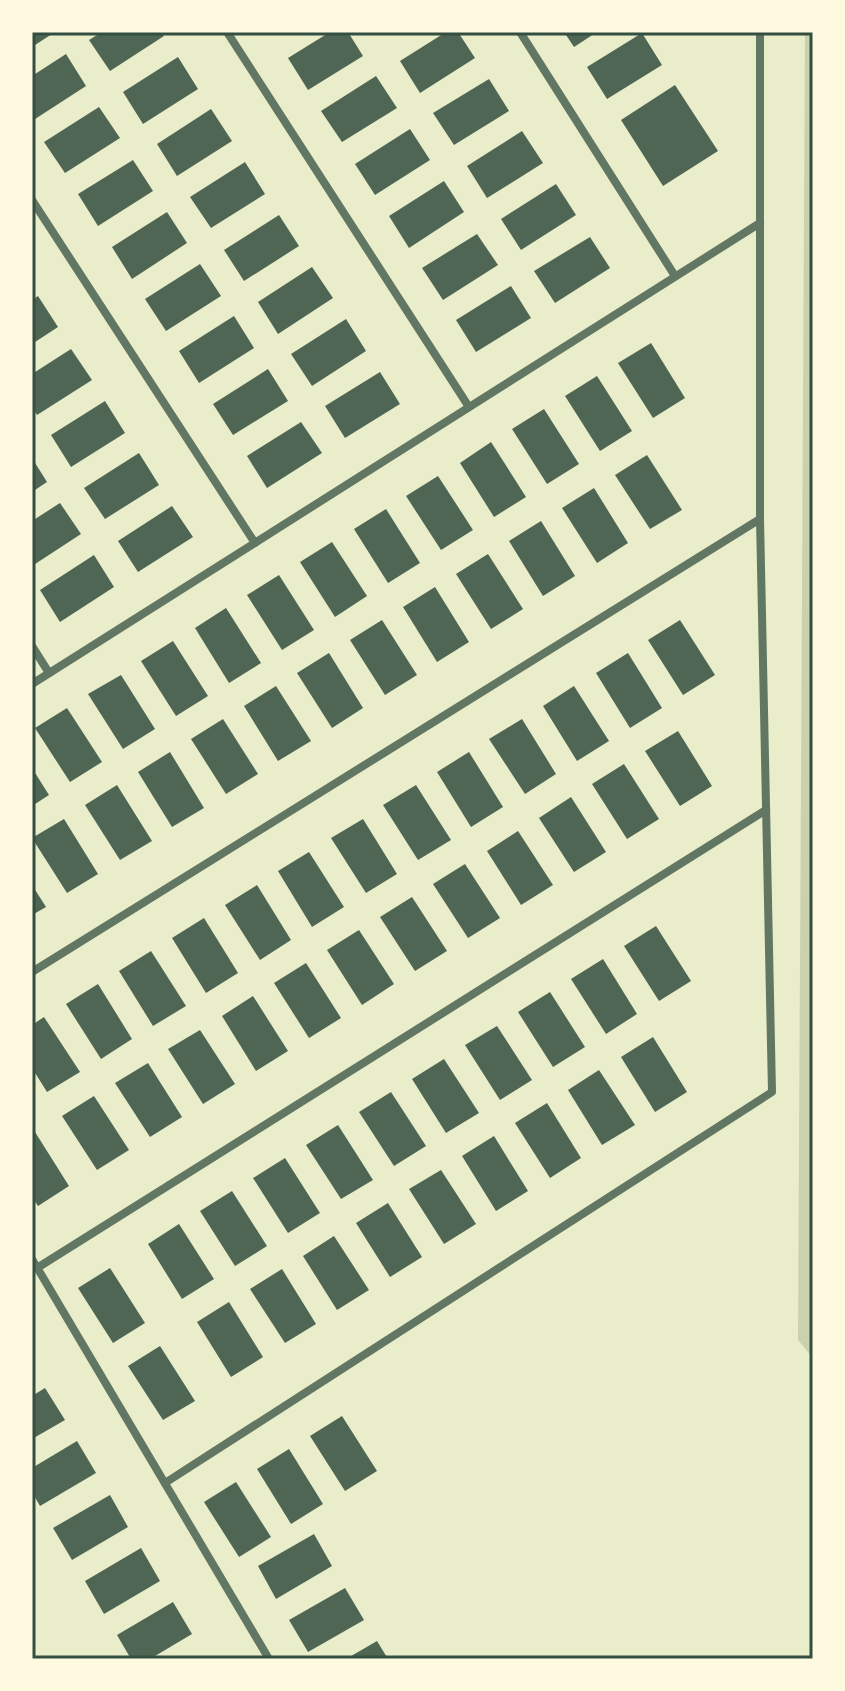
<svg xmlns="http://www.w3.org/2000/svg" width="845" height="1691" viewBox="0 0 845 1691" font-family="Bitter,serif">
	<rect width="100%" height="100%" fill="#e9edc9"/>
	<polygon fill="#cad2ad" points="805,32 813,32 813,1358 798,1340"/>
	<g fill="#4f6655">
		<polygon points="32,32 55,32 32,47"/>
		<polygon points="102,32 161,32 164,36 110,71 89,40"/>
		<polygon points="330,32 348,32 363,56 308,90 288,58"/>
		<polygon points="446,32 458,32 475,58 420,93 400,61"/>
		<polygon points="564,32 597,32 574,47"/>
		<polygon points="642,33 662,65 607,99 587,67"/>
		<polygon points="66,54 86,86 32,121 32,76"/>
		<polygon points="178,57 198,89 143,124 123,92"/>
		<polygon points="376,76 397,108 342,142 321,111"/>
		<polygon points="489,79 509,111 454,145 433,113"/>
		<polygon points="675,85 718,151 663,186 621,120"/>
		<polygon points="99,107 120,138 65,173 44,142"/>
		<polygon points="211,109 232,141 177,176 157,144"/>
		<polygon points="410,129 430,160 375,195 355,164"/>
		<polygon points="522,131 543,163 487,198 467,166"/>
		<polygon points="133,160 153,191 98,226 78,194"/>
		<polygon points="245,162 265,194 211,228 190,197"/>
		<polygon points="444,181 464,212 409,248 389,216"/>
		<polygon points="556,184 576,215 521,250 501,219"/>
		<polygon points="167,212 187,243 132,279 112,247"/>
		<polygon points="279,215 299,246 244,281 224,250"/>
		<polygon points="477,234 498,265 443,300 422,268"/>
		<polygon points="590,237 610,268 555,303 534,271"/>
		<polygon points="200,264 221,296 166,331 145,299"/>
		<polygon points="312,267 333,298 278,334 258,302"/>
		<polygon points="511,286 531,318 476,352 456,320"/>
		<polygon points="38,296 58,327 32,344 32,300"/>
		<polygon points="234,316 254,348 199,383 179,351"/>
		<polygon points="346,319 366,351 312,386 291,354"/>
		<polygon points="651,343 685,398 653,418 618,363"/>
		<polygon points="71,349 92,380 37,415 32,407 32,374"/>
		<polygon points="268,369 288,401 233,435 213,404"/>
		<polygon points="380,372 400,404 345,438 325,406"/>
		<polygon points="597,376 632,431 600,451 565,396"/>
		<polygon points="105,401 125,433 71,467 51,435"/>
		<polygon points="544,409 579,464 547,484 512,429"/>
		<polygon points="301,422 322,453 267,488 247,456"/>
		<polygon points="491,442 526,497 494,517 460,463"/>
		<polygon points="139,453 159,485 105,519 84,488"/>
		<polygon points="647,455 682,510 650,529 615,475"/>
		<polygon points="32,458 47,482 32,492"/>
		<polygon points="438,476 473,530 441,550 406,496"/>
		<polygon points="594,488 628,543 597,563 562,508"/>
		<polygon points="60,503 81,534 32,566 32,521"/>
		<polygon points="172,506 193,537 138,572 118,541"/>
		<polygon points="386,509 420,563 388,583 354,529"/>
		<polygon points="541,521 575,576 543,596 509,541"/>
		<polygon points="332,542 367,596 335,617 300,562"/>
		<polygon points="488,554 523,609 491,629 456,574"/>
		<polygon points="94,555 114,587 60,622 40,590"/>
		<polygon points="279,575 314,630 282,650 247,595"/>
		<polygon points="435,587 469,642 437,662 403,607"/>
		<polygon points="226,608 261,663 229,683 195,628"/>
		<polygon points="382,620 417,675 385,695 350,640"/>
		<polygon points="680,620 715,675 683,695 648,640"/>
		<polygon points="173,641 208,696 176,716 141,661"/>
		<polygon points="329,653 363,708 332,728 297,673"/>
		<polygon points="628,653 662,708 630,728 596,673"/>
		<polygon points="121,675 155,729 123,749 88,694"/>
		<polygon points="276,686 311,741 278,761 244,706"/>
		<polygon points="574,686 609,741 577,761 543,706"/>
		<polygon points="67,708 102,762 70,782 35,728"/>
		<polygon points="223,719 258,774 226,794 191,739"/>
		<polygon points="522,719 556,774 525,794 489,739"/>
		<polygon points="678,731 712,786 680,806 645,751"/>
		<polygon points="170,752 204,808 172,827 138,772"/>
		<polygon points="469,752 503,807 471,827 437,772"/>
		<polygon points="624,764 659,819 627,839 592,784"/>
		<polygon points="32,768 49,795 32,806"/>
		<polygon points="117,785 152,841 120,860 85,805"/>
		<polygon points="416,785 451,840 418,860 383,805"/>
		<polygon points="571,797 606,852 574,872 539,818"/>
		<polygon points="64,819 98,874 67,893 32,838"/>
		<polygon points="363,819 397,874 366,893 331,838"/>
		<polygon points="518,831 553,885 521,905 487,851"/>
		<polygon points="309,852 344,907 312,927 278,871"/>
		<polygon points="465,864 500,918 468,938 433,884"/>
		<polygon points="32,885 46,907 32,915"/>
		<polygon points="257,885 291,940 260,960 225,905"/>
		<polygon points="412,897 447,951 415,971 380,917"/>
		<polygon points="204,918 238,973 206,993 172,938"/>
		<polygon points="656,926 691,981 659,1001 624,946"/>
		<polygon points="359,930 394,984 362,1005 327,950"/>
		<polygon points="151,951 186,1006 153,1026 119,971"/>
		<polygon points="603,959 637,1014 606,1034 571,979"/>
		<polygon points="306,963 341,1018 309,1038 274,983"/>
		<polygon points="98,984 132,1039 101,1059 66,1004"/>
		<polygon points="550,992 585,1047 553,1067 518,1012"/>
		<polygon points="253,996 288,1051 256,1071 222,1016"/>
		<polygon points="44,1017 80,1072 47,1092 32,1068 32,1025"/>
		<polygon points="497,1026 532,1080 500,1100 465,1045"/>
		<polygon points="200,1030 235,1084 203,1104 168,1049"/>
		<polygon points="653,1037 687,1092 655,1112 621,1057"/>
		<polygon points="444,1059 479,1113 446,1133 412,1079"/>
		<polygon points="148,1063 182,1117 150,1137 115,1083"/>
		<polygon points="599,1070 635,1125 602,1145 568,1090"/>
		<polygon points="391,1092 426,1146 394,1166 359,1112"/>
		<polygon points="94,1096 129,1150 97,1170 62,1116"/>
		<polygon points="547,1103 581,1158 550,1178 515,1123"/>
		<polygon points="338,1125 373,1180 341,1199 306,1145"/>
		<polygon points="35,1132 69,1186 38,1206 32,1197 32,1133"/>
		<polygon points="494,1136 528,1191 496,1211 462,1156"/>
		<polygon points="285,1158 320,1213 288,1233 253,1178"/>
		<polygon points="441,1170 476,1224 444,1244 409,1189"/>
		<polygon points="232,1191 267,1246 235,1266 200,1211"/>
		<polygon points="388,1203 422,1257 390,1277 356,1223"/>
		<polygon points="179,1224 214,1279 182,1299 148,1244"/>
		<polygon points="334,1236 369,1290 337,1310 303,1256"/>
		<polygon points="110,1268 145,1323 113,1343 78,1288"/>
		<polygon points="282,1269 316,1324 285,1343 250,1289"/>
		<polygon points="229,1302 263,1357 231,1377 197,1322"/>
		<polygon points="160,1346 195,1401 163,1420 128,1366"/>
		<polygon points="45,1388 65,1420 32,1439 32,1396"/>
		<polygon points="342,1416 377,1471 345,1491 310,1436"/>
		<polygon points="77,1441 96,1473 40,1506 32,1492 32,1468"/>
		<polygon points="289,1449 323,1504 291,1524 257,1469"/>
		<polygon points="236,1482 271,1537 239,1557 204,1502"/>
		<polygon points="110,1495 128,1527 72,1560 53,1528"/>
		<polygon points="314,1534 332,1566 276,1599 258,1566"/>
		<polygon points="141,1548 160,1581 104,1614 85,1581"/>
		<polygon points="345,1588 364,1620 308,1652 289,1620"/>
		<polygon points="173,1602 192,1634 150,1659 131,1659 117,1635"/>
		<polygon points="377,1641 388,1659 346,1659"/>
	</g>
	<g fill="none" stroke-linecap="round" stroke-linejoin="round">
		<g stroke="#617663" stroke-width="8">
			<polyline points="227,32 469,407"/>
			<polyline points="520,32 675,276"/>
			<polyline points="32,200 255,543"/>
			<polyline points="32,646 49,673"/>
			<polyline points="32,684 760,223"/>
			<polyline points="32,972 760,519"/>
			<polyline points="32,1259 269,1659"/>
			<polyline points="37,1268 766,810"/>
			<polyline points="165,1483 772,1092 760,519 760,32"/>
		</g>
	</g>
	<rect width="845" height="1691" fill="none" stroke="#fefae0" stroke-width="68"/>
	<rect x="34" y="34" width="777" height="1623" fill="none" stroke="#344e41" stroke-width="3"/>
</svg>
